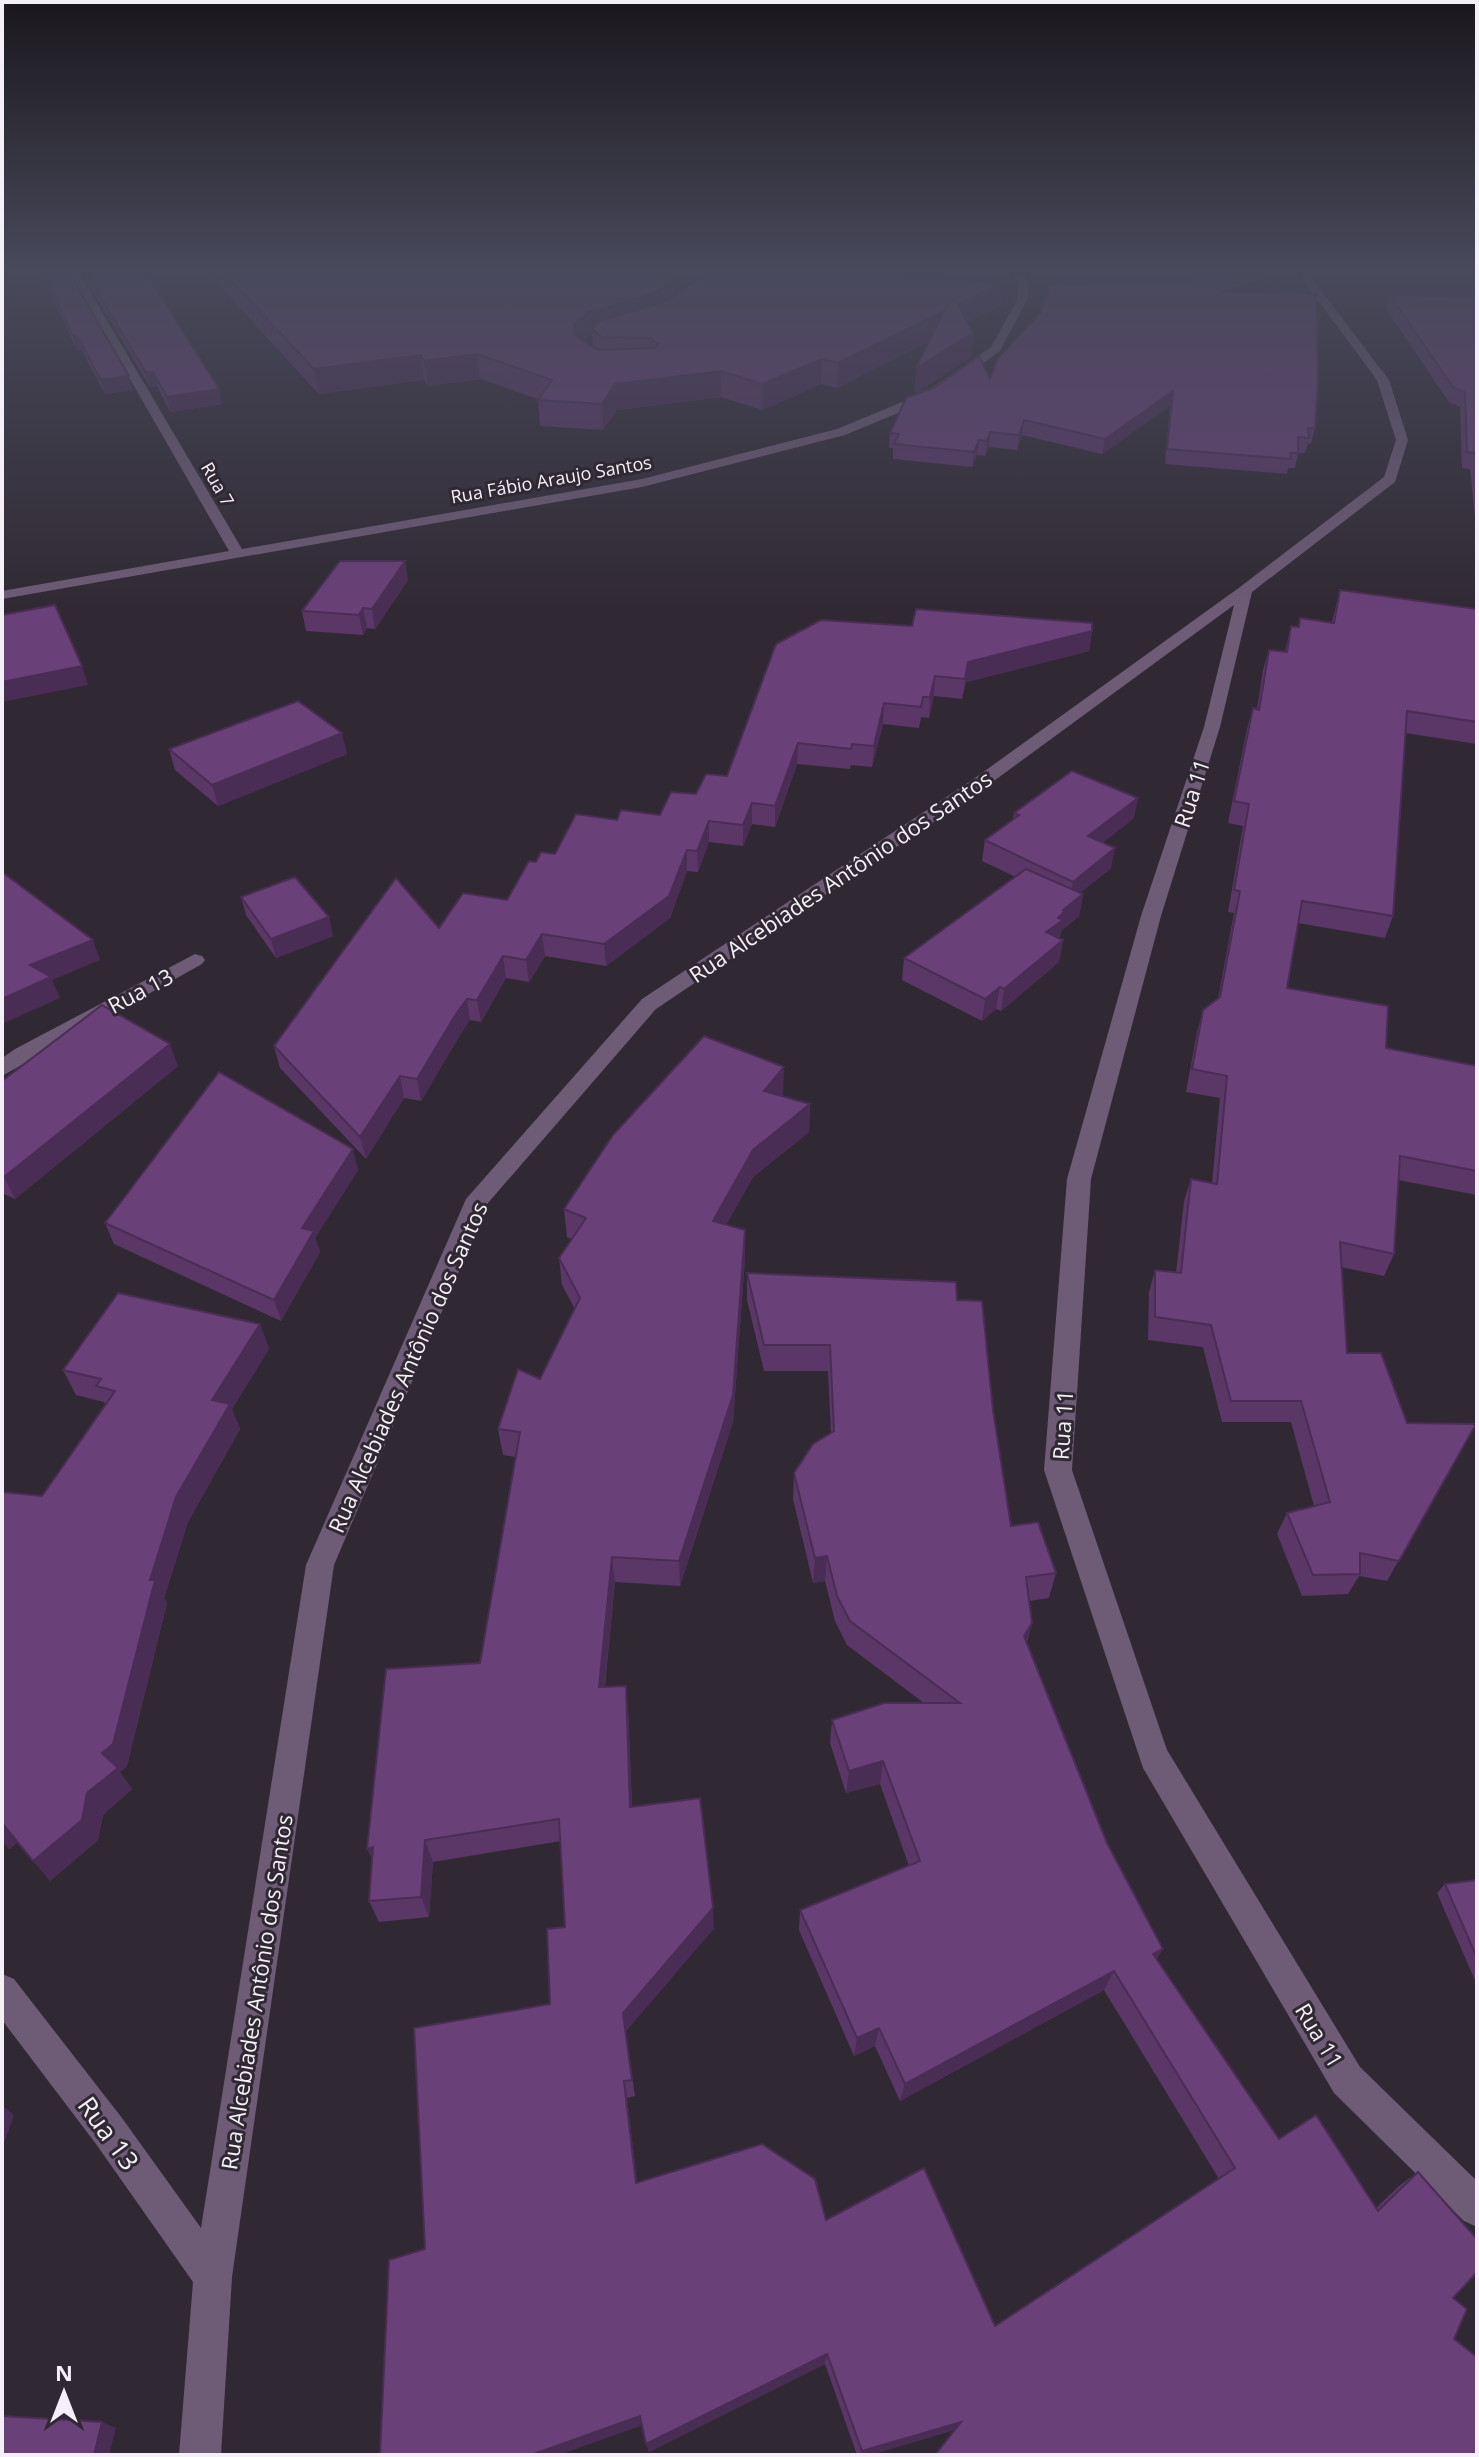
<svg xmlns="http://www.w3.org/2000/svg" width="1479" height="2457" viewBox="0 0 1479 2457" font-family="'Open Sans',sans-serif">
	<rect width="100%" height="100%" fill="#302933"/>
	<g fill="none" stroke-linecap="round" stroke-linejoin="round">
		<g fill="#6e5b75" fill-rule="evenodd">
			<polygon points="66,268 76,268 242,549 642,479 837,429 924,393 991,347 1017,300 1018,284 1011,268 1021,268 1028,284 1027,300 1000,351 932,399 845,435 642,487 2,599 2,591 229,551"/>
			<polygon points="1294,268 1304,268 1389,380 1408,440 1395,482 1252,592 1220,727 1161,916 1091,1179 1072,1470 1167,1750 1360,2067 1477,2181 1477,2227 1464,2221 1334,2093 1143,1768 1044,1470 1067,1179 1141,916 1204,727 1234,605 987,786 656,1009 488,1203 334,1565 232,2277 221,2455 179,2455 193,2282 96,2144 2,2020 2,1974 14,1979 122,2118 201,2228 306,1565 466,1199 642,999 975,778 1240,587 1384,477 1396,440 1377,380"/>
			<polygon points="195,954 202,956 205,960 202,964 2,1076 2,1058 15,1049"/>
		</g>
	</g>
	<g fill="#5a3767" fill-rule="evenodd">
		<polygon points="39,268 66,268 133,390 105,394 81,349 77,350"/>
		<polygon points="79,268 143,268 222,404 170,412 157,386 150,387"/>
		<path d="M203 268H732V278L745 268H904L902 276 1004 282 1001 305 968 322 973 333 971 357 915 394 916 368 930 341 837 388 821 384 762 410 721 397 617 410 603 430 540 426 538 399 480 379 428 386 424 380 319 394ZM696 275 703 276H704L696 281ZM592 336 593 347 584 341 589 337Z"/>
		<polygon points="1122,268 1303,268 1301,282 1263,293 1315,428 1311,444 1308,443 1305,453 1298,453 1295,468 1288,468 1287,474 1165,464 1170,406 1102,454 1022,435 1017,450 989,447 985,456 977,455 972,467 893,459 893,448 889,448 890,433 990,379 1156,281"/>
		<polygon points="1390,295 1477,297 1477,518 1475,517 1470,469 1462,468 1460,407 1449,402 1386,309"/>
		<polygon points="408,580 375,629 367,628 363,635 306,631 302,611"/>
		<polygon points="1340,590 1477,609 1477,744 1405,733 1393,916 1385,938 1298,923 1287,988 1386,1048 1477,1066 1477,1195 1398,1180 1394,1254 1384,1276 1341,1267 1347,1353 1407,1423 1476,1424 1387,1581 1359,1576 1348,1594 1302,1596 1277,1534 1287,1513 1314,1506 1291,1422 1222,1422 1203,1347 1148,1340 1149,1292 1155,1270 1176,1273 1184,1201 1191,1179 1212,1183 1220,1098 1186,1092 1197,1032 1203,1010 1218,999 1234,913 1228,912 1243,826 1228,823 1247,729 1253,708 1257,709 1263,670 1269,650 1285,652 1291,626 1298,627 1300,618 1332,622"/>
		<polygon points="912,626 1092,631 1089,651 966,682 962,699 934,696 929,718 921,717 919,728 883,724 872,767 851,765 850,769 797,764 775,827 752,824 743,846 709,842 698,872 687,871 670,918 606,966 545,956 529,982 506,978 481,1022 470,1020 460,1035 421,1101 404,1098 366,1159 280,1068 274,1046 439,928 507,900 536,862 555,854 617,820 660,815 727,776"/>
		<polygon points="169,749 347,754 218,806 175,770"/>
		<polygon points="1014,813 1134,818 1102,843 1111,868 1080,893 1083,894 1079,916 1062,930 1060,934 1059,938 1063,940 1059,962 1001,1011 996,1009 982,1021 902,980 904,958 1016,877 982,861 985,840 1013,819"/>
		<polygon points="241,897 333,936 276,958 246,915"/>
		<polygon points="178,1066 15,1199 2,1193 2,1081"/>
		<polygon points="783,1095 782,1096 810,1104 809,1132 753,1177 726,1225 745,1230 745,1257 733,1422 680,1586 615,1582 605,1686 626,1686 628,1709 632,1807 714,1928 626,2031 635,2096 627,2098 637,2183 826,2220 995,2326 1219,2179 1104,1990 900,2101 875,2046 854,2056 799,1930 800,1910 909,1866 880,1784 846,1793 830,1743 832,1720 924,1703 847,1645 835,1621 825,1581 813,1583 793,1499 794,1473 831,1433 828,1371 764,1371 747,1300 747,1273 957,1300 993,1410 1011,1526 1056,1573 1049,1598 1029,1601 1032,1623 1027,1642 1107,1843 1157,1959 1279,2139 1376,2208 1399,2186 1418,2172 1477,2239 954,2430 870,2455 857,2455 825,2364 649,2452 642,2425 558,2455 425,2249 550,2004 565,1927 561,1841 433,1862 429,1917 379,1922 369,1901 480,1663 516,1457 503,1455 498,1429 540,1379 575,1309 562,1285 559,1258 572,1239 567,1237 564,1209"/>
		<polygon points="358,1170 315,1238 320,1252 281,1321 114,1244 105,1223"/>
		<polygon points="260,1324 269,1349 232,1409 240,1429 188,1522 164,1598 167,1603 127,1766 120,1772 132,1789 103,1815 98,1840 50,1881 18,1842 9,1849 2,1841 2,1492 42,1496 105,1404 104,1402 76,1395 63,1370"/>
		<polygon points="1477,1880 1477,1985 1437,1893 1445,1884"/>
	</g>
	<g fill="#4a2d54">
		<polygon points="691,268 696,268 696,288 655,316 592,329 592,336 589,337 576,350 574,325 587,313"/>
		<polygon points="900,268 904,268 899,287"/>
		<polygon points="1304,269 1301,282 1218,305 1221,292"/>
		<polygon points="1004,282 1001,305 956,328 958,304"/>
		<polygon points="944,311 942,335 837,388 838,363"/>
		<polygon points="973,333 971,357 915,394 916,368"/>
		<polygon points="73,336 77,336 81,349 77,350"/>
		<polygon points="477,354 480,379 428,386 424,361"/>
		<polygon points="421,355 424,380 319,394 314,369"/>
		<polygon points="822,359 821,384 762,410 762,384"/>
		<polygon points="721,371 721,397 617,410 603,430 602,404 615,384"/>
		<polygon points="153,372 157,386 150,387 146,373"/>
		<polygon points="129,376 133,390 105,394 101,380"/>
		<polygon points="219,389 222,404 170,412 167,397"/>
		<polygon points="1173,391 1170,406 1102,454 1105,439"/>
		<polygon points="1024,420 1022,435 1017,450 1019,435"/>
		<polygon points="990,432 989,447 985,456 987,441"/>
		<polygon points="979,440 977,455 972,467 974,452"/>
		<polygon points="405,561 408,580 375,629 372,609"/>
		<polygon points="363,608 367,628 363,635 359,615"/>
		<polygon points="1092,631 1089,651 966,682 962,699 968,662"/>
		<polygon points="82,666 88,685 2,702 2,682"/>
		<polygon points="935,676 934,696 929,718 930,697"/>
		<polygon points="884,703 883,724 872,767 874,746"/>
		<polygon points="342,733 347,754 218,806 212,785"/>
		<polygon points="798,743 797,764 775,827 775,806"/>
		<polygon points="1138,798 1134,818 1084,857 1088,836"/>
		<polygon points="752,803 752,824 743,846 743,825"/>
		<polygon points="709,821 709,842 698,872 697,851"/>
		<polygon points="1115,848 1111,868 1069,902 1073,882"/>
		<polygon points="687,850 687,871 670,918 606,966 604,944"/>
		<polygon points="1083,894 1079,916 1062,930 1059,941 1046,932 1063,910"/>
		<polygon points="329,917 333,936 276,958 271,939"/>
		<polygon points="542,934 545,956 529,982 526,960"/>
		<polygon points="93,940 100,960 52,980 60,998 2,1024 2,999 30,965"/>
		<polygon points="1063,940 1059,962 1001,1011 1004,989"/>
		<polygon points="503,956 506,978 481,1022 477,1000"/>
		<polygon points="1000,987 996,1009 982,1021 985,999"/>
		<polygon points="467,999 470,1020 460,1035 421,1101 417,1079 456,1014"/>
		<polygon points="170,1044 178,1066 15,1199 4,1177"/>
		<polygon points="784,1067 783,1095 763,1118 764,1091"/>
		<polygon points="400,1076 404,1098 366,1159 360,1137"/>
		<polygon points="810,1104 809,1132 753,1177 713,1248 713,1221 753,1150"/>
		<polygon points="353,1149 358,1170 315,1238 320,1252 281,1321 274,1300 302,1228"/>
		<polygon points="745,1230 745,1257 733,1422 680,1586 679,1561"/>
		<polygon points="260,1324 269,1349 232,1409 240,1429 188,1522 164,1598 167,1603 127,1766 120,1772 132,1789 103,1815 98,1840 50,1881 33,1861 87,1793 102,1753 150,1580 176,1497 212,1400"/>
		<polygon points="827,1556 825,1581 813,1583 815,1558"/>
		<polygon points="612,1557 615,1582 602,1710 599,1687"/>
		<polygon points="1032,1623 1025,1647 1024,1636"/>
		<polygon points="626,1686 628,1709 633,1829 630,1807"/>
		<polygon points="883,1761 880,1784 846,1793 849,1771"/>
		<polygon points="2,1823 18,1842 9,1849 2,1841"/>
		<polygon points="425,1840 433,1862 429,1917 421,1897"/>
		<polygon points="373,1847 377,1870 367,1849"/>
		<polygon points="713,1908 714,1928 626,2031 635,2096 623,2013"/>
		<polygon points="1163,1949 1151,1969 1153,1954"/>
		<polygon points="1114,1971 1104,1990 900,2101 905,2084"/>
		<polygon points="879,2028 875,2046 854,2056 857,2038"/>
		<polygon points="624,2081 627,2098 639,2198 636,2183"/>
		<polygon points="2,2105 14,2115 2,2149"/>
		<polygon points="827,2354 825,2364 649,2452 646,2444"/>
		<polygon points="640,2416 643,2425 558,2455 531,2455"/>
		<polygon points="102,2422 116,2428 109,2455 94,2455"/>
		<polygon points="961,2422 954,2430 870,2455 860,2455 862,2451"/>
	</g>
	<g fill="#694078" stroke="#4a2d54" stroke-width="2">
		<polygon points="41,268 66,268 129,376 101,380 77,336 73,336"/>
		<polygon points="83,268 143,268 219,389 167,397 153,372 146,373"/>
		<polygon points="219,268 691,268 654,293 587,313 574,325 574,335 598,350 655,348 658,344 651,338 602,337 592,329 599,321 665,302 716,268 732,268 732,278 745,268 753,268 1004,282 958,304 973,333 916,368 944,311 838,363 822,359 762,384 721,371 615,384 602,404 538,400 552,380 477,354 424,361 421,355 314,369"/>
		<polygon points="1158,268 1303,268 1304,269 1221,292 1316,294 1318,382 1315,428 1308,428 1309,438 1298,437 1298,453 1290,453 1291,459 1167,449 1173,391 1105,439 1024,420 1019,435 990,432 987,441 979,440 974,452 894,444 899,434 890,433 906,398 935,387 979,356 990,379 998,358 1041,312 1050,284 1191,281"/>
		<polygon points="1390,295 1477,297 1477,466 1476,453 1467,452 1465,392 1453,387"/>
		<polygon points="340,561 405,561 372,609 363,608 359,615 302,611"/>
		<polygon points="1340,590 1477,609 1477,722 1407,711 1393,916 1302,901 1287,988 1388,1006 1386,1048 1477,1066 1477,1171 1400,1156 1394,1254 1340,1242 1347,1353 1381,1353 1407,1423 1476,1424 1399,1561 1360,1553 1360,1574 1313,1575 1287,1513 1330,1502 1301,1401 1231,1401 1211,1325 1155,1317 1155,1270 1181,1273 1191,1179 1217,1184 1227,1076 1192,1069 1203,1010 1220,997 1240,891 1234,890 1249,804 1234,801 1253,708 1259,710 1269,650 1287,652 1291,626 1299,627 1300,618 1334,623"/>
		<polygon points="55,605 82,666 2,682 2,615"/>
		<polygon points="916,609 1092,623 1092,631 968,662 965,679 935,676 930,697 923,697 921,707 884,703 874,746 852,744 851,749 798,743 775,806 752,803 743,825 709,821 697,851 687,850 669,896 604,944 542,934 526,960 503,956 477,1000 467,999 456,1014 417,1079 400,1076 360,1137 274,1046 396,878 439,928 463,893 507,900 529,861 536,862 541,852 555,854 576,814 617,820 621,810 660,815 671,792 696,794 706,774 727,776 776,644 821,620 912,626"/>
		<polygon points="298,701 342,733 212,785 169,749"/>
		<polygon points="1072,771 1138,798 1088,836 1115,848 1073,882 985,840 1019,815 1014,813"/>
		<polygon points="1026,869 1083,894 1063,910 1065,911 1058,918 1063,920 1046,932 1063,940 1004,989 1000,987 985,999 904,958"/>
		<polygon points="2,872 93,940 30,965 51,977 2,999"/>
		<polygon points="295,877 329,917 271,939 241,897"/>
		<polygon points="102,1005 170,1044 4,1177 2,1175 2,1081"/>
		<polygon points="704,1036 784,1067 764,1091 810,1104 753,1150 713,1221 745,1230 733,1395 679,1561 612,1557 599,1687 626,1686 630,1807 700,1798 713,1908 623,2013 632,2080 624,2081 636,2183 762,2144 815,2179 826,2220 924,2168 995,2326 1235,2168 1114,1971 905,2084 879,2028 857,2038 800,1910 920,1861 883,1761 849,1771 832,1720 884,1703 960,1703 850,1621 837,1596 827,1556 815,1558 794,1473 813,1444 834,1431 830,1345 764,1345 747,1273 956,1282 957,1300 982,1301 993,1410 1011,1526 1038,1522 1056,1573 1026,1577 1032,1623 1024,1636 1107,1843 1163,1949 1153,1954 1279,2139 1316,2115 1378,2211 1418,2172 1477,2239 1477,2272 1453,2298 1467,2309 1454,2339 1477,2357 1477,2455 935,2455 961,2422 862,2451 827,2354 646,2444 640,2416 531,2455 380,2455 389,2260 425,2249 414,2028 550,2004 547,1929 565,1927 559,1819 425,1840 421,1897 369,1901 373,1847 367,1849 386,1669 480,1663 520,1432 498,1429 518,1369 540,1379 580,1298 559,1258 586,1218 564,1209 613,1135"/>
		<polygon points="219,1072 353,1149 302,1228 314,1231 274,1300 105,1223"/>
		<polygon points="118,1293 260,1324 212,1400 230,1404 176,1497 150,1580 155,1580 113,1744 102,1753 118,1768 87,1793 82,1820 33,1861 2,1823 2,1492 42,1496 115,1391 96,1386 101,1379 63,1370"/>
		<polygon points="1477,1880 1477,1958 1445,1884"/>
		<polygon points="2,2416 102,2422 94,2455 2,2455"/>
	</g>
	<linearGradient id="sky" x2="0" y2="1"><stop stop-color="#1a171c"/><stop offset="0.44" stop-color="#48495b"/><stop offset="1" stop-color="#48495b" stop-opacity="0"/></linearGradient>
	<rect width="1479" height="612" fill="url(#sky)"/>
	<g text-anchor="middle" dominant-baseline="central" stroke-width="6" stroke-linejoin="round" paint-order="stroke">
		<g font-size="18" fill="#f5f0f7" stroke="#302933">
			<text transform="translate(551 479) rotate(-10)">Rua Fábio Araujo Santos</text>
			<text transform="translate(218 484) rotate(60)">Rua 7</text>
		</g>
		<g font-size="22" fill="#f5f0f7" stroke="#302933">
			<text transform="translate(1191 793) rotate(-72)">Rua 11</text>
			<text transform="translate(840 876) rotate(-34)">Rua Alcebiades Antônio dos Santos</text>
			<text transform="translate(140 990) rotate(-28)">Rua 13</text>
			<text transform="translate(407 1367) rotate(-66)">Rua Alcebiades Antônio dos Santos</text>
			<text transform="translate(1062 1425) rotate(-86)">Rua 11</text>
			<text transform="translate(256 1992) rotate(-81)">Rua Alcebiades Antônio dos Santos</text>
			<text transform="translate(1320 2035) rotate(59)">Rua 11</text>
		</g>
		<g font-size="26" fill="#f5f0f7" stroke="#302933">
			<text transform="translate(109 2133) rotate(54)">Rua 13</text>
		</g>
	</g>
	<rect width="1479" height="2457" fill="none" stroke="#f5f0f7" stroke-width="8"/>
	<g transform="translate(64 2393)" stroke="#302933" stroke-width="6" paint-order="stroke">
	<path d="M0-6L14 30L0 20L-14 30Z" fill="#f5f0f7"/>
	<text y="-12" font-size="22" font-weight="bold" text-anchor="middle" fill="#f5f0f7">N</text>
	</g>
</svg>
